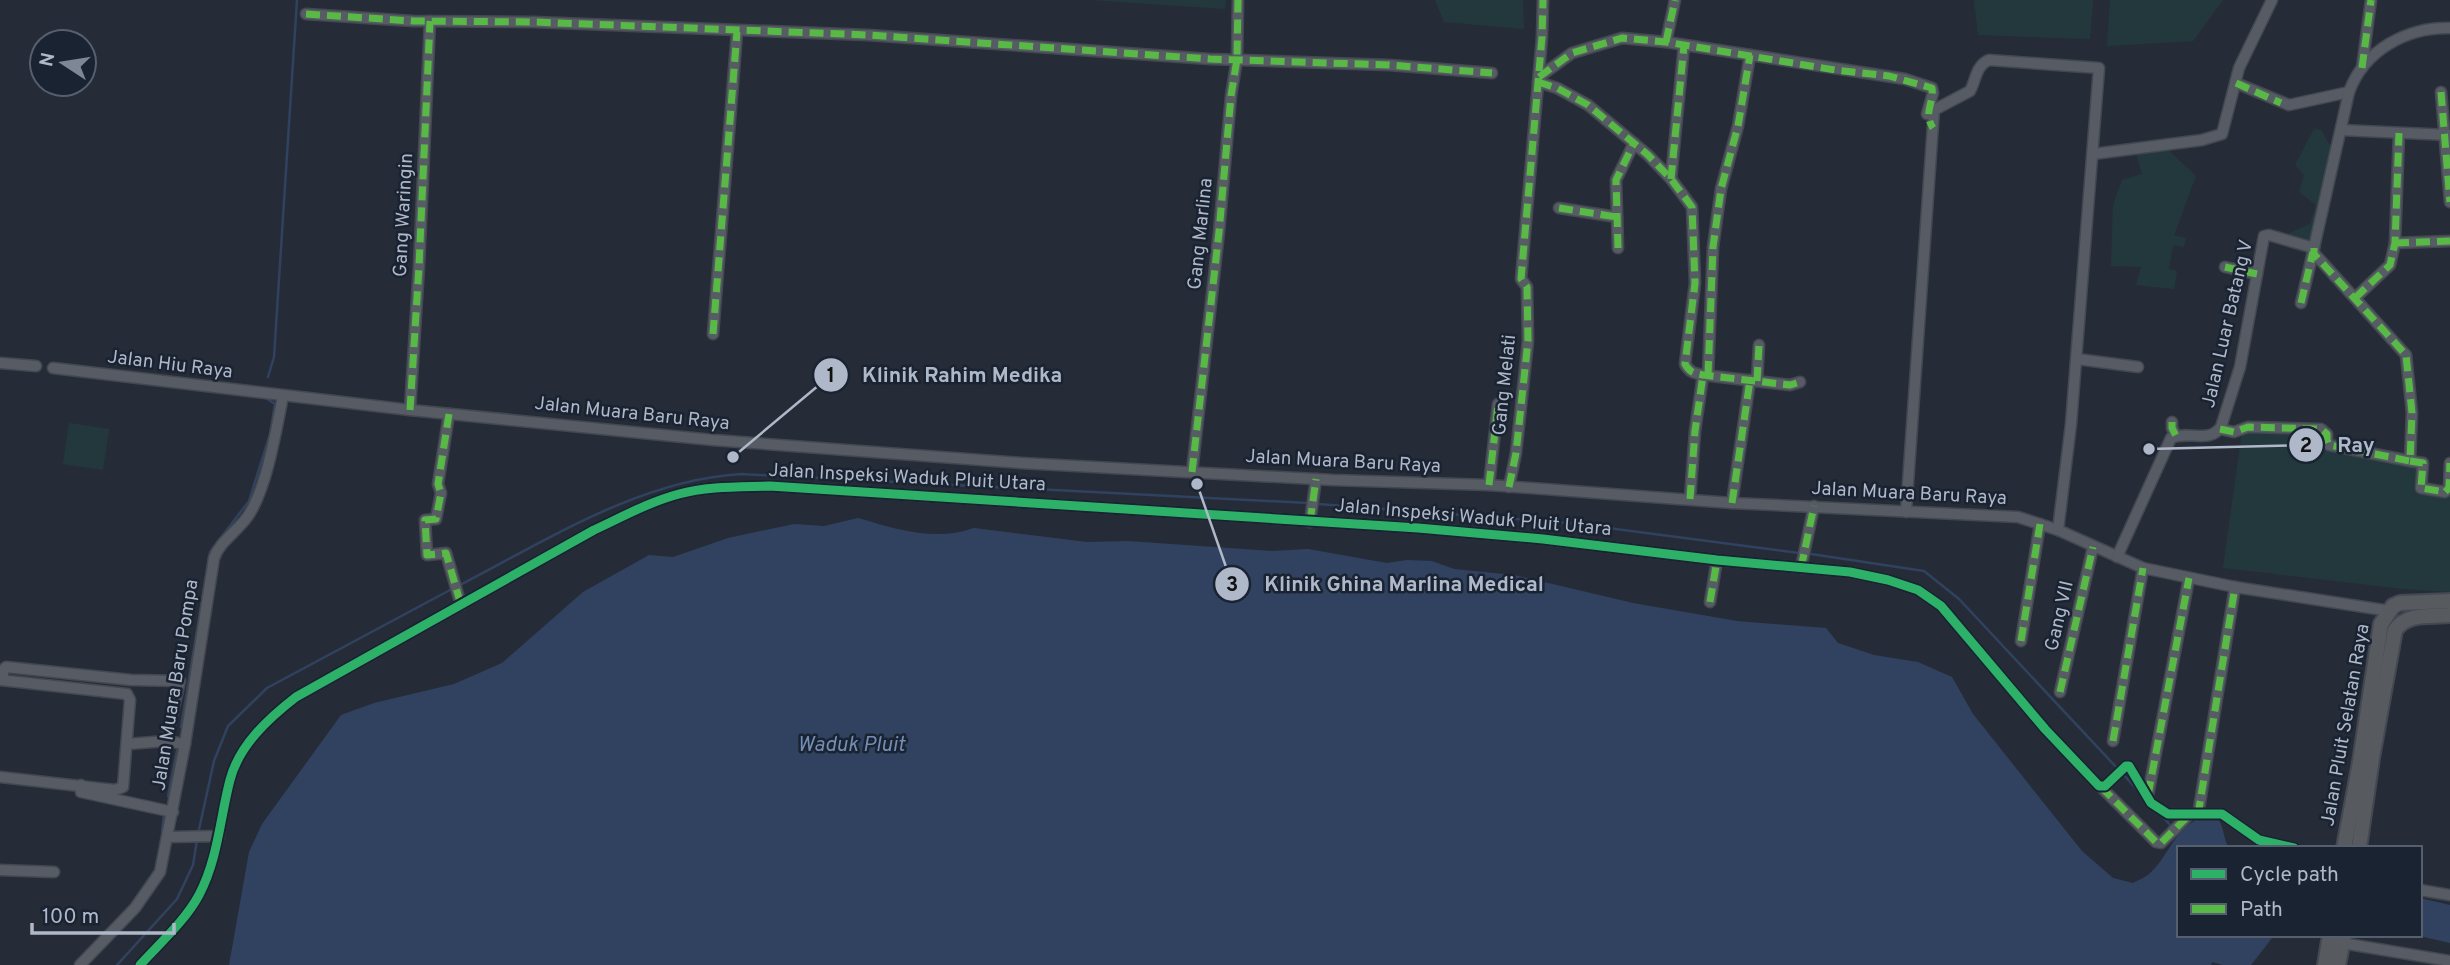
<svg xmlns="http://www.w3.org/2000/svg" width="2450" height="965" viewBox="0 0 2450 965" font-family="Overpass,sans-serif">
	<rect width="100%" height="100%" fill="#262c37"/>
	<g fill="#23383d">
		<polygon points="1090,0 1226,0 1225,9"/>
		<polygon points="1435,0 1523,0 1524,29 1444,22"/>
		<polygon points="1974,0 2093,0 2090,39 1978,35"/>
		<polygon points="2110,0 2223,0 2193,41 2107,46"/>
		<polygon points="2314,129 2321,130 2329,144 2334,145 2314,241 2287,234 2310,224 2316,205 2299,192 2304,175 2295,165"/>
		<polygon points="2167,149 2196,176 2174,235 2186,238 2184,247 2173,245 2169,269 2177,271 2174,289 2136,285 2141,267 2111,266 2113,205 2122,180 2142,174 2136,153"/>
		<polygon points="69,423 109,429 103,470 63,464"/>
		<polygon points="2243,424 2316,427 2315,444 2420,460 2417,488 2446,491 2450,474 2450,592 2403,589 2223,568"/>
	</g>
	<g fill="#304260">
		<path d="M858 518C896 529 935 542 974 528L1087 542 1128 541 1272 551 1308 549 1387 563 1407 560 1432 561 1454 569 1514 575 1633 603 1737 621 1826 628 1838 643 1874 655 1918 662 1952 677 1973 714 2082 851 2113 878 2133 883C2138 880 2144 878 2148 875 2172 855 2177 815 2216 816 2226 829 2222 837 2229 848H2179V935H2272V938L2251 965H2223L2212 962 2211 965H229L249 852 262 824 341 715 374 703 454 684 502 663 583 592 649 555 673 557 728 538 794 524 824 526Z"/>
		<polygon points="2420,898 2450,905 2450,943 2415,935 2420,935"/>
	</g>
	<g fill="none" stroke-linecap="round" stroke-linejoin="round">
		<g stroke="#304260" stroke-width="2.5">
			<polyline points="268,377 274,357 297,0"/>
			<polyline points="1318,504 1570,523 1799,553"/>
			<polyline points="1811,554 1924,571 1959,599 2117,768"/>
			<path d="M460 585C547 540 640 480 741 474L1308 503"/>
			<polyline points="181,727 210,552 249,501 270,434 275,404 264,397"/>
			<polyline points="2122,773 2141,794"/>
			<polyline points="168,796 177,750"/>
			<polyline points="2160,814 2172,827"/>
			<polyline points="162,832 164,815"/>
			<polyline points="198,834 214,761 228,726 267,688 450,590"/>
			<polyline points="117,965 177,899 193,865 197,840"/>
		</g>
		<defs>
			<g id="minor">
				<polyline points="306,14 413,21 534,22 868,35 1210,59 1389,65 1492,73"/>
				<polyline points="1666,42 1675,0"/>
				<polyline points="2362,68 2371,0"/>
				<polyline points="1539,77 1572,53 1622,38 1666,42 1905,79 1932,88 1933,93 1927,114"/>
				<path d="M1538 82 1557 88 1588 105 1648 155 1671 179 1692 207 1695 283 1685 364C1690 373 1694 373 1703 375L1790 385 1800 382"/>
				<polyline points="2236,83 2289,105 2349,92"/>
				<polyline points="2441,92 2450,202"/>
				<polyline points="2341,130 2449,135"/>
				<polyline points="2093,154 2202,140 2222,134 2239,68 2272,0"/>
				<polyline points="1671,179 1684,45"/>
				<polyline points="1559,208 1617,217"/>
				<polyline points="2395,243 2450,241"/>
				<polyline points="1618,248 1616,180 1634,143"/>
				<polyline points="2225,267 2257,274"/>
				<polyline points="2355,298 2390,265 2395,243 2399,133"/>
				<polyline points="2301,303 2313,252"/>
				<polyline points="713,334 737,32"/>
				<polyline points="2077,359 2138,367"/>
				<polyline points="0,363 36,366"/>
				<polyline points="53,368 410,410 713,440 1021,463 1333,480 1489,485 1732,503 2018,517 2058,530 2143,568 2235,587 2390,611"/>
				<polyline points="1708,375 1713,247 1721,189 1738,126 1750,55"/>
				<polyline points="1757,381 1759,345"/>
				<polyline points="410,410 419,266 430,21"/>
				<polyline points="449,414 438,484 441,493 436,519 425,520 427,555 446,553 461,605"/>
				<polyline points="2172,422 2172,428 2176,436"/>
				<path d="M2220 429 2234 432 2248 427 2321 429 2327 434V440L2329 445 2410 461 2412 413 2406 355 2313 252 2349 92C2364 50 2407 27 2450 28"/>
				<polyline points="2410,461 2423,463 2421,488 2445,492 2449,488 2450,463"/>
				<polyline points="1192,472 1219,232 1231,96 1237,59 1238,0"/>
				<polyline points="1489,485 1498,404"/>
				<polyline points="1509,487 1516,453 1528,341 1527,287 1521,279 1542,37 1543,0"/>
				<polyline points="1690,499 1695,431 1703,375"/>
				<polyline points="1732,503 1750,380"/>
				<path d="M1906 512 1934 110 1970 91C1976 80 1976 65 1989 60L2099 68 2071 424 2058 530"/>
				<polyline points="1310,522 1316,479"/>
				<path d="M2117 557 2171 438C2188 430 2209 444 2221 427L2240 367 2264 236 2269 235 2314 248"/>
				<polyline points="1801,568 1814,506"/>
				<polyline points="1710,602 1717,560"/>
				<polyline points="2021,641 2040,524"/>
				<polyline points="0,680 127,694 130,700 123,787 115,790 0,777"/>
				<polyline points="3,680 3,670 6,667 131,680 180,681 166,741 185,744"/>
				<polyline points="2060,692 2093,547"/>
				<polyline points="2113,741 2143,568"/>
				<polyline points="128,744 166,741"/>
				<polyline points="81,785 81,792 173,812"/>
				<polyline points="2101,787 2156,842 2161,843 2189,815"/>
				<polyline points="2148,795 2189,578"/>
				<polyline points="2198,815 2235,587"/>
				<polyline points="168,837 219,836"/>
				<polyline points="0,870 54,872"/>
				<polyline points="2420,890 2450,895"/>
				<polyline points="2342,943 2450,961"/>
				<path d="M80 965 135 908 160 872 185 744 214 558C220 541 238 531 248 516 267 488 276 430 283 396"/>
				<path d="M140 965C160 943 185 921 199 895 218 859 220 818 230 780 239 745 269 718 296 697L594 530C622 517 649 502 679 494 707 486 740 487 770 486L1418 528 1543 539 1717 560 1850 572 1888 580 1918 590 1941 606 2045 729 2099 786H2105L2126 766H2129L2151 803 2168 814H2222L2259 840 2294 848"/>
			</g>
			<g id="highway">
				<polyline points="2344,848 2360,762 2381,624 2393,606 2400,603 2450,601"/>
				<path d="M2359 848 2372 758 2395 630C2408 612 2430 617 2450 615"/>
				<polyline points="2325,965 2330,935"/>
				<polyline points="2338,965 2344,935"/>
			</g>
		</defs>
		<use href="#minor" stroke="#434750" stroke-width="13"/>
		<use href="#highway" stroke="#434852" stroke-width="18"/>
		<use href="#minor" stroke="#565b64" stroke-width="10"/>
		<use href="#highway" stroke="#575a5e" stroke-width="14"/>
		<g stroke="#58b947" stroke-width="7" stroke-dasharray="14 7" stroke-linecap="butt">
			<polyline points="306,14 413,21 534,22 868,35 1210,59 1389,65 1492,73"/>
			<polyline points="1666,42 1675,0"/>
			<polyline points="2362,68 2371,0"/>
			<path d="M1539 77 1572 53 1622 38 1666 42 1835 70 1889 76 1932 88C1934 103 1923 113 1933 128"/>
			<path d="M1538 82 1557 88 1588 105 1648 155 1671 179 1692 207 1695 283 1685 364C1690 373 1694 373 1703 375L1790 385 1800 382"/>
			<polyline points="2236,83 2281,103"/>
			<polyline points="2441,92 2450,202"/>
			<polyline points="1671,179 1684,45"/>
			<polyline points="1559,208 1617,217"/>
			<polyline points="2395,243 2450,241"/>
			<polyline points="1618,248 1616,180 1634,143"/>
			<polyline points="2225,267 2257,274"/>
			<polyline points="2355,298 2390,265 2395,243 2399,133"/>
			<polyline points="2301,303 2313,252"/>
			<polyline points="713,334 737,32"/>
			<polyline points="1708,375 1713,247 1721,189 1738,126 1750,55"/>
			<polyline points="1757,381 1759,345"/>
			<polyline points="410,410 419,266 430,21"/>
			<polyline points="449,414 438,484 441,493 436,519 425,520 427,555 446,553 461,605"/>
			<polyline points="2172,422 2172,428 2176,436"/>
			<polyline points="2220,429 2234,432 2248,427 2321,429 2327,434 2327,440 2329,445 2410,461 2412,413 2406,355 2314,254 2314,248"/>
			<polyline points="2410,461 2423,463 2421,488 2445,492 2449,488 2450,463"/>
			<polyline points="1192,472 1219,232 1231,96 1237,59 1238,0"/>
			<polyline points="1489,485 1498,404"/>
			<polyline points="1509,487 1516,453 1528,341 1527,287 1521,279 1542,37 1543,0"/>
			<polyline points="1690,499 1695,431 1703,375"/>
			<polyline points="1732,503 1750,380"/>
			<polyline points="1310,522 1316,479"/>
			<polyline points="1801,568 1814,506"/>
			<polyline points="1710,602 1717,560"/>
			<polyline points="2021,641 2040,524"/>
			<polyline points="2060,692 2093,547"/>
			<polyline points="2113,741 2143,568"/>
			<polyline points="2101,787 2156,842 2161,843 2189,815"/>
			<polyline points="2148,795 2189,578"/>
			<polyline points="2198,815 2235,587"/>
		</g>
		<defs>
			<path id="cycleway" d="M140 965C160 943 185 921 199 895 218 859 220 818 230 780 239 745 269 718 296 697L594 530C622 517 649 502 679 494 707 486 740 487 770 486L1418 528 1543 539 1717 560 1850 572 1888 580 1918 590 1941 606 2045 729 2099 786H2105L2126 766H2129L2151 803 2168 814H2222L2259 840 2294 848"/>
		</defs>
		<use href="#cycleway" stroke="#192332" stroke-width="13"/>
		<use href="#cycleway" stroke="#2db169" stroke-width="9"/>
	</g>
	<g text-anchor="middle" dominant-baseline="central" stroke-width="5" stroke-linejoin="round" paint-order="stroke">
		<g font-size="19" fill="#afb8c9" stroke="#192332">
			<text transform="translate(404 215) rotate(-87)">Gang Waringin</text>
			<text transform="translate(1201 234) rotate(-84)">Gang Marlina</text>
			<text transform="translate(2228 324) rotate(-77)">Jalan Luar Batang V</text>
			<text transform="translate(170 365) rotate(7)">Jalan Hiu Raya</text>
			<text transform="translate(1505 385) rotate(-84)">Gang Melati</text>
			<text transform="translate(632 414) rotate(6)">Jalan Muara Baru Raya</text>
			<text transform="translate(1343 462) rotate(3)">Jalan Muara Baru Raya</text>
			<text transform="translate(907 478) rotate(3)">Jalan Inspeksi Waduk Pluit Utara</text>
			<text transform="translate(1909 494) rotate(3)">Jalan Muara Baru Raya</text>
			<text transform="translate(1473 518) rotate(5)">Jalan Inspeksi Waduk Pluit Utara</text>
			<text transform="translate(2060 616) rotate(-77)">Gang VII</text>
			<text transform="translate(176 685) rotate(-81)">Jalan Muara Baru Pompa</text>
			<text transform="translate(2346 725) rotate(-80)">Jalan Pluit Selatan Raya</text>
		</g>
		<g font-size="21" font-style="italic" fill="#748db4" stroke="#192332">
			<text x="851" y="745">Waduk Pluit</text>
		</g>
	</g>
	<path fill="none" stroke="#afb8c9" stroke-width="2.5" d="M733 457L831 375M2149 449L2306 445M1197 484L1232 584"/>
	<g fill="#afb8c9" stroke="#192332" stroke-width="2.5">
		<circle cx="733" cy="457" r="7"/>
		<circle cx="2149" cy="449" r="7"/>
		<circle cx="1197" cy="484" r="7"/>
		<circle cx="831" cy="375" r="18"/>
		<circle cx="2306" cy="445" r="18"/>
		<circle cx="1232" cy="584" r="18"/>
	</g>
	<g font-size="21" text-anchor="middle" font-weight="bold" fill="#111">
		<text x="831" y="382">1</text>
		<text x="2306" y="452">2</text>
		<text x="1232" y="591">3</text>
	</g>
	<g font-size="21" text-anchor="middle" font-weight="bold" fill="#afb8c9" stroke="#192332" stroke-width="5" stroke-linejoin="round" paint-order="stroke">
		<text x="962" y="382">Klinik Rahim Medika</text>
		<text x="2356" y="452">Ray</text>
		<text x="1404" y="591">Klinik Ghina Marlina Medical</text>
	</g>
	<rect x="2177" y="846" width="245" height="91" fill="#192332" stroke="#555f6e" stroke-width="2"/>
	<rect x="2191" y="869" width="35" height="10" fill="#2db169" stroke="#555f6e" stroke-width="2"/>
	<text x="2240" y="881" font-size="21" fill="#afb8c9">Cycle path</text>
	<rect x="2191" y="904" width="35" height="10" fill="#58b947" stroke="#555f6e" stroke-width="2"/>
	<text x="2240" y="916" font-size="21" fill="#afb8c9">Path</text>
	<g transform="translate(63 63) rotate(282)"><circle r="33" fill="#192332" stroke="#555f6e" stroke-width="2"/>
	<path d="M0-5L12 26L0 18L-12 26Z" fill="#7f8796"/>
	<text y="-10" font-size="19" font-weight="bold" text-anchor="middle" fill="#afb8c9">N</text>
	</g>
	<path d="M32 923v10h142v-10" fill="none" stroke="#afb8c9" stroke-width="3.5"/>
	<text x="42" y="923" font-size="21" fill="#afb8c9" stroke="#192332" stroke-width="5" paint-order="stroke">100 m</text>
</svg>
